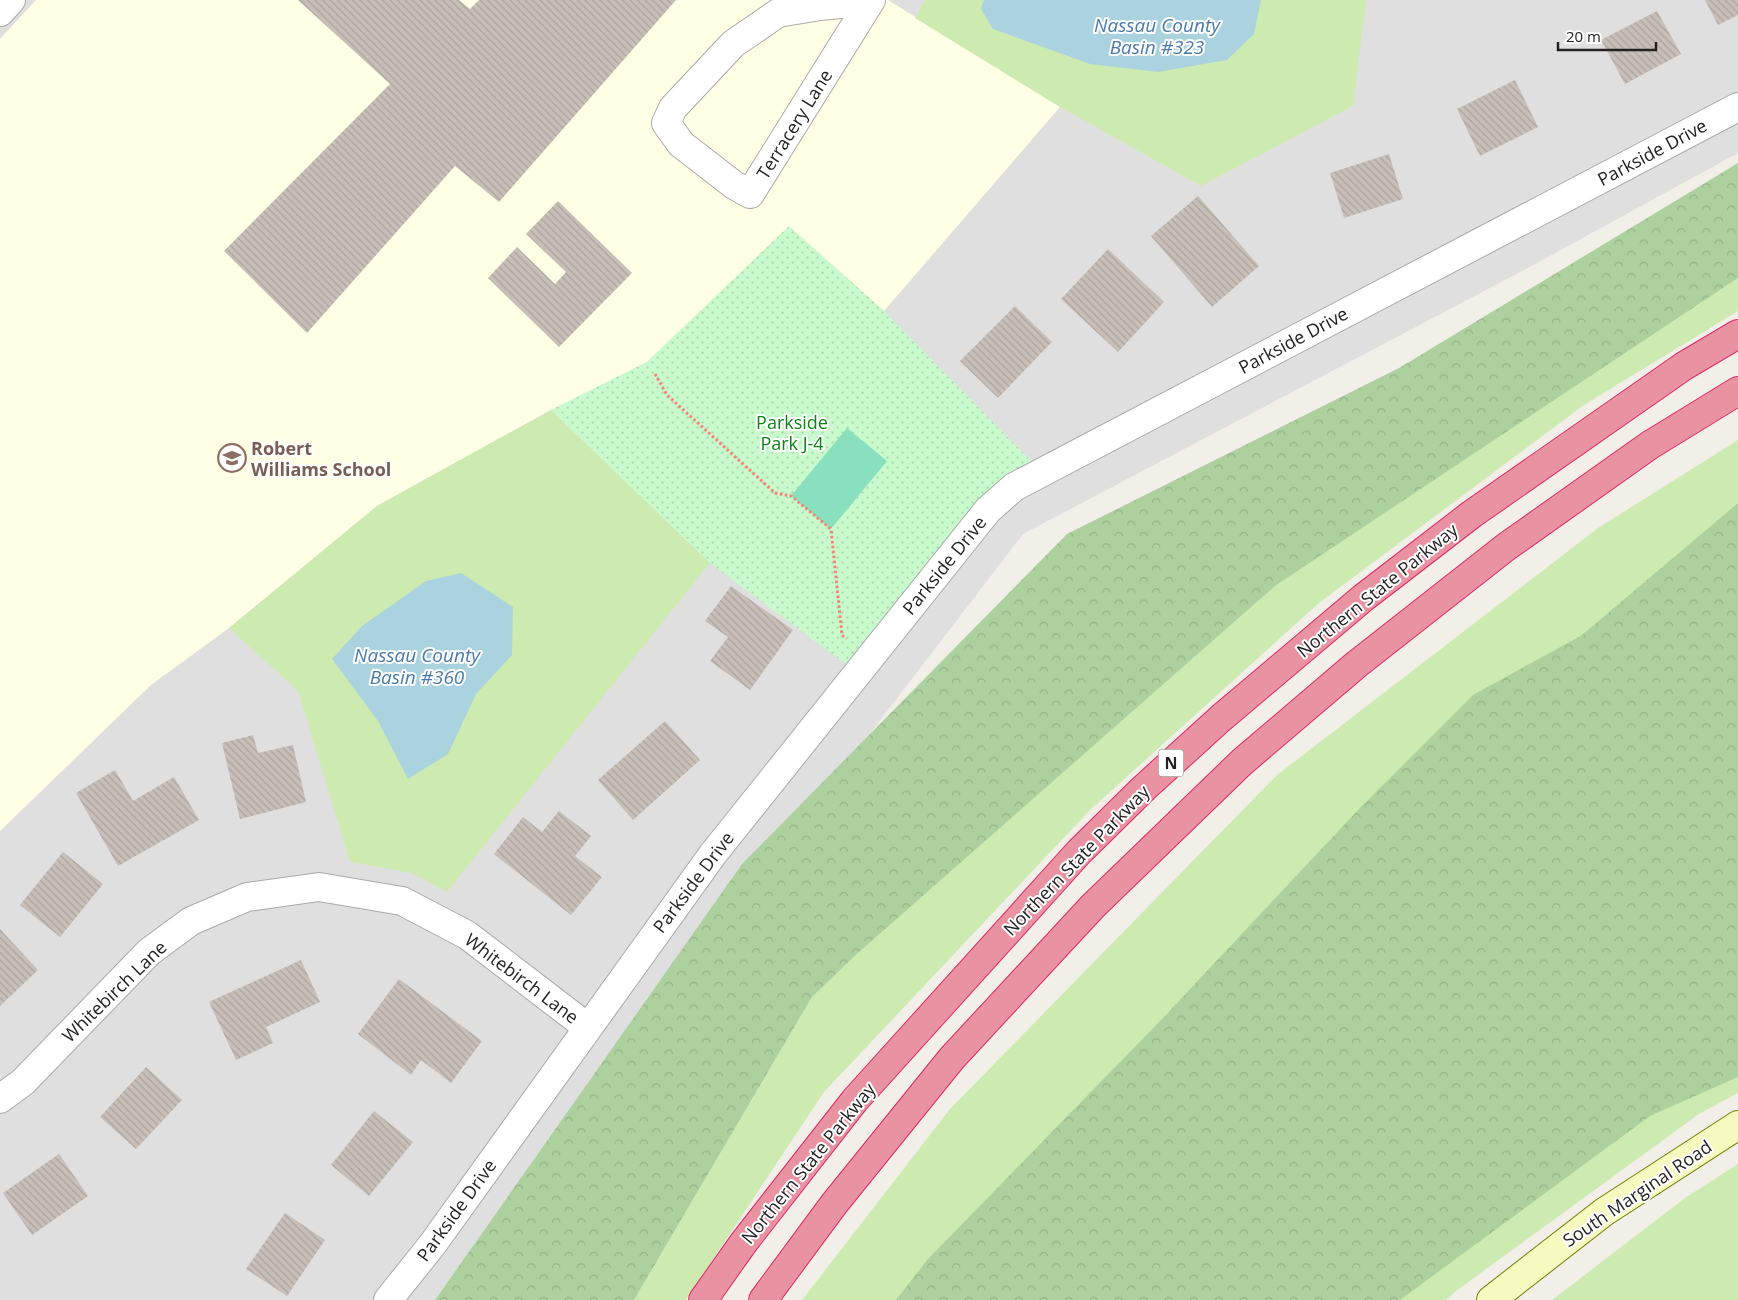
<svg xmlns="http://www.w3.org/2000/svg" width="1738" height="1300" viewBox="0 0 1738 1300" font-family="'Open Sans',sans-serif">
	<defs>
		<pattern id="forest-crowns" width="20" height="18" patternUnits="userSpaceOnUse" patternTransform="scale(1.25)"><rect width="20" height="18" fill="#add19e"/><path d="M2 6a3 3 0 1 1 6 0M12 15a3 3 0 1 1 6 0" fill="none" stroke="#95b388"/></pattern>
		<pattern id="park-dots" width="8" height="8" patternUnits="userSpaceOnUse" patternTransform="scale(1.25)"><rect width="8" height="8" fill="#c8facc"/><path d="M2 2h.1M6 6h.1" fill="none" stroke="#acd6af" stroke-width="1.8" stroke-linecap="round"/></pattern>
		<pattern id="building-back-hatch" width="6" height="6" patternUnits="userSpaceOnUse" patternTransform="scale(1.25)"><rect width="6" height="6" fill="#c7bfb8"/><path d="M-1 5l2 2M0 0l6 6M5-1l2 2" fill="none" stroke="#aba49e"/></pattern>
	</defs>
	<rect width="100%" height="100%" fill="#f2efe9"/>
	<polygon fill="#e0dfdf" points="0,0 1738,0 1738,153 1526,269 1023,534 539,1165 438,1300 0,1300"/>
	<polygon fill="#ffffe5" points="36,0 888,0 1060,107 884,311 789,227 647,362 551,410 377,506 229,628 151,685 0,831 0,39"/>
	<g fill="#cdebb0">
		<polygon points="925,0 1366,0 1353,106 1201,186 1060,107 915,18"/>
		<polygon points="1738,278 1738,311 1584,405 1319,603 1090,810 824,1092 686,1300 634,1300 812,997 858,953 1275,586"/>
		<polygon points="551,410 710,563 447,892 412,873 350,862 298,691 229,628 377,506"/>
		<polygon points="1738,440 1738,1093 1699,1114 1456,1291 1446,1300 802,1300 950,1109 1277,775 1598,528"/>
		<polygon points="1738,1164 1738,1300 1552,1300 1685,1198"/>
	</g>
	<g fill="url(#forest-crowns)">
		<polygon points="1738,163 1738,278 1275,586 858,953 812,997 634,1300 435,1300 742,864 1067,534 1399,368"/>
		<polygon points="1738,503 1738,1077 1650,1116 1400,1300 896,1300 928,1259 1162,1019 1358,810 1473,695 1582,635"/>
	</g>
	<polygon fill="url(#park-dots)" points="789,226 884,311 1042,472 1014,487 858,673 710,563 551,410 647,362"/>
	<polygon fill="#88e0be" points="847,428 887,461 831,529 791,496"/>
	<g fill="#aad3df">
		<polygon points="984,0 1261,0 1254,34 1227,60 1158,72 1090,64 993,29 981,9"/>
		<polygon points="461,573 513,607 512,655 476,694 448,754 408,779 378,721 332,659 362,626 426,581"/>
	</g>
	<g fill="url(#building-back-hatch)">
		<polygon points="298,0 459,0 470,9 479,0 676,0 499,202 455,166 307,333 224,251 390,84"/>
		<polygon points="1705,0 1738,0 1738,15 1718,25"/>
		<polygon points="1657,11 1681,54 1625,84 1601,40"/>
		<polygon points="1515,80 1538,127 1480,156 1457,109"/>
		<polygon points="1389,154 1403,199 1344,218 1330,173"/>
		<polygon points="1198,196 1259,266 1212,307 1151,236"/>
		<polygon points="558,201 632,273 559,347 488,278 517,247 555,284 566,272 526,234"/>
		<polygon points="1108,249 1164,302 1118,352 1061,299"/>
		<polygon points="1015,306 1052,342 998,398 960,361"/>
		<polygon points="731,586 793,630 750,690 710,661 728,637 705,621"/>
		<polygon points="665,721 700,760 633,820 598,780"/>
		<polygon points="253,735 258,753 293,745 306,802 240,819 222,743"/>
		<polygon points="115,770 133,801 174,777 199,820 118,866 76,793"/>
		<polygon points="559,811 591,836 575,856 602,877 571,915 494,854 523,817 542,832"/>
		<polygon points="63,852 103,884 60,937 20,905"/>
		<polygon points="0,929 38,970 0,1006"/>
		<polygon points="301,960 320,1002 266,1027 273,1043 236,1060 209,1002"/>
		<polygon points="399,979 482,1041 451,1083 421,1060 411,1075 358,1034"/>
		<polygon points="146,1067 182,1100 136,1149 100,1117"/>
		<polygon points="374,1111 413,1142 369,1196 331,1165"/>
		<polygon points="59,1154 88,1196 32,1235 3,1193"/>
		<polygon points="285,1213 325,1240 287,1296 246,1269"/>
	</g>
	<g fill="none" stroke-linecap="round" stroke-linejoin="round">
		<defs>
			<g id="minor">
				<polyline points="870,1 820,6 778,13 733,44 673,108 666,123 681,144 734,185 750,194 871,0"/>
				<polyline points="0,12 11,0"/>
				<polyline points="0,1099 23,1082 149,952 191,921 247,897 319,887 402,901 467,935 587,1027"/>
				<polyline points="388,1300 432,1245 713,854 988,510 1014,487 1738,107"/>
			</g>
			<polyline id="secondary" points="1491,1300 1604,1212 1738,1125"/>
			<g id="motorway">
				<polyline points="703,1300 744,1242 855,1100 1079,852 1144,788 1221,718 1363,598 1472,514 1684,366 1738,334"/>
				<polyline points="763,1300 834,1204 952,1058 1093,906 1242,762 1357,664 1506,547 1650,445 1738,391"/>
			</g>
		</defs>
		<use href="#minor" stroke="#a9a9a9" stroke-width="30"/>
		<use href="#secondary" stroke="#707d05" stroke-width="30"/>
		<use href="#motorway" stroke="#dc2a67" stroke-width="30"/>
		<polyline stroke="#fa8072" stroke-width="3" stroke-dasharray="2.5 2.5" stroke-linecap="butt" points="655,374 667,395 775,493 791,496 831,529 842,635 846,639"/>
		<use href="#minor" stroke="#fff" stroke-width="28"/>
		<use href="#secondary" stroke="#f7fabf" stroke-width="28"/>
		<use href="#motorway" stroke="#e892a2" stroke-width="28"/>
	</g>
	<defs>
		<symbol id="school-ring" viewBox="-11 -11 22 22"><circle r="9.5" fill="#fff" stroke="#8d6e63" stroke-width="1.5"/><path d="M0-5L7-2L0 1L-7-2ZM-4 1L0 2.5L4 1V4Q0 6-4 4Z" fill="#8d6e63"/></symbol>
	</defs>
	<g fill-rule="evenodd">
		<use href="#school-ring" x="216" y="442" width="32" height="32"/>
	</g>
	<g text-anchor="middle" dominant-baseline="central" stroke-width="4" stroke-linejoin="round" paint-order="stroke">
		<rect fill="#fff" stroke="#646464" stroke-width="1" x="1158.5" y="749.5" width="25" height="27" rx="4"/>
		<g font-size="16" font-weight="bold" fill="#222">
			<text x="1171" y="763">N</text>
		</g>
		<g font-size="18" fill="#222" stroke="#fff">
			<text transform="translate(794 124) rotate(-58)">Terracery Lane</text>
			<text transform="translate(1652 152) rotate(-28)">Parkside Drive</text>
			<text transform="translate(1293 340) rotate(-28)">Parkside Drive</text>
			<text transform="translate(944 565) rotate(-51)">Parkside Drive</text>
			<text transform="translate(1377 590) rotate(-39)">Northern State Parkway</text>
			<text transform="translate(1076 860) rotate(-46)">Northern State Parkway</text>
			<text transform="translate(693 882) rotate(-53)">Parkside Drive</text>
			<text transform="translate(522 978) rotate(37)">Whitebirch Lane</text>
			<text transform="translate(114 991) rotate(-44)">Whitebirch Lane</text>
			<text transform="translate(808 1163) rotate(-51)">Northern State Parkway</text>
			<text transform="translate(1637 1193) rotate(-34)">South Marginal Road</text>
			<text transform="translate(456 1210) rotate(-54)">Parkside Drive</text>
		</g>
		<g font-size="18" fill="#0c8416" stroke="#fff">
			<text x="792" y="422">Parkside<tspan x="792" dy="21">Park J-4</tspan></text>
		</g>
		<g font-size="18" font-weight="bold" fill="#785e54" stroke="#fff" text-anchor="start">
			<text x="251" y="448">Robert<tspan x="251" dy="21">Williams School</tspan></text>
		</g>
		<g font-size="19" font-style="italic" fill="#4a7aab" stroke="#fff">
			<text x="1157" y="25">Nassau County<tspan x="1157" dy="22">Basin #323</tspan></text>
			<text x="417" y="655">Nassau County<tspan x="417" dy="22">Basin #360</tspan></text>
		</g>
	</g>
	<path d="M1558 42v8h98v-8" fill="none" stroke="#222222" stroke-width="2.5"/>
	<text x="1566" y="42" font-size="15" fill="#222222" stroke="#ffffff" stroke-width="4" paint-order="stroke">20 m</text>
</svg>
